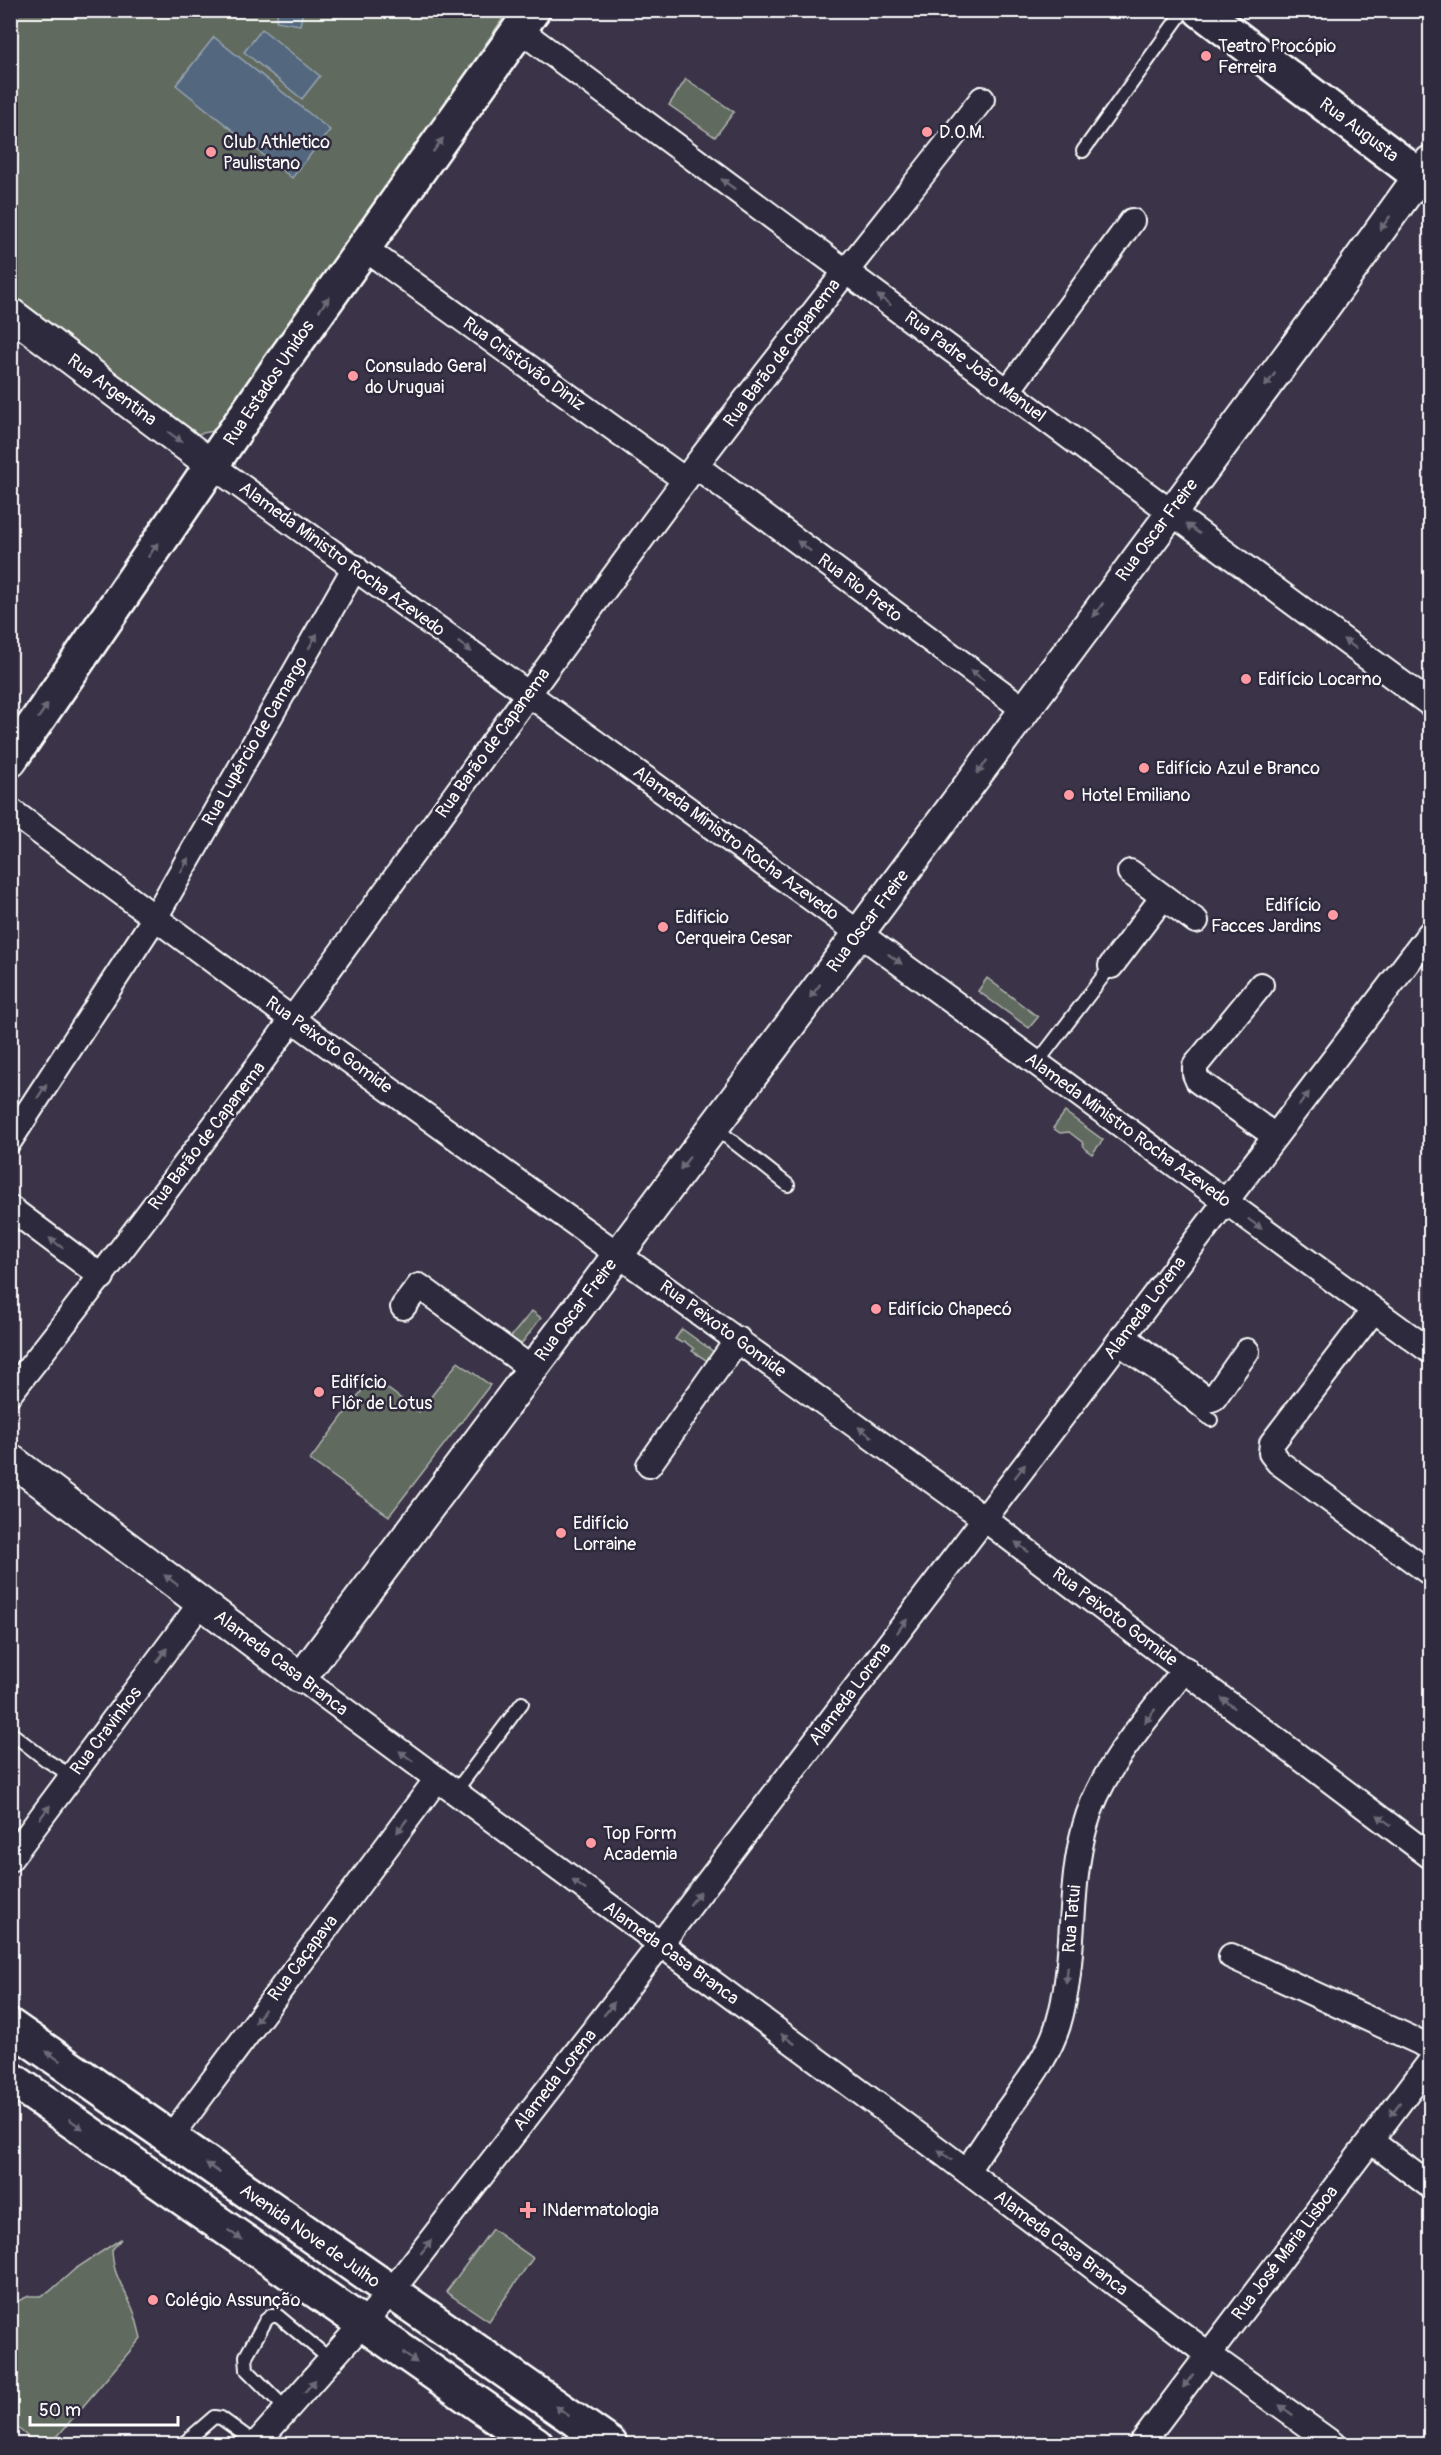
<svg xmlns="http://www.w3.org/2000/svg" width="1441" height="2455" viewBox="0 0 1441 2455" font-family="Pangolin,sans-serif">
	<rect width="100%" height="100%" fill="#3b3449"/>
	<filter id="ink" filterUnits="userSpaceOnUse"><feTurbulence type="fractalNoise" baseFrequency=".0167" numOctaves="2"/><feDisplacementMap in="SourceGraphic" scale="12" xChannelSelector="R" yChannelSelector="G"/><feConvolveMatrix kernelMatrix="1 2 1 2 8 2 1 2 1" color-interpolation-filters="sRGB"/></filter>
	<g filter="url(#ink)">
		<g fill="#616b5f" stroke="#b0b5af" stroke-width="1.5">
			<polygon points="11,11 508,11 224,429 198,434 11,293"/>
			<polygon points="686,79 734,112 715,137 669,105"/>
			<polygon points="987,978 1038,1017 1029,1028 978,991"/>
			<polygon points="1065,1112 1103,1140 1092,1154 1085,1149 1082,1142 1069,1132 1060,1133 1053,1128"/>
			<polygon points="532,1311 541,1318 515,1352 505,1344"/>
			<polygon points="682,1329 718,1355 712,1364 692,1351 694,1349 684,1341 682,1343 675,1339"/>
			<polygon points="458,1362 490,1385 389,1516 310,1460 372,1377 419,1412"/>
			<polygon points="492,2229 533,2258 489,2321 446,2292"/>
			<path d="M121 2239 112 2250C113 2275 122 2284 131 2305 136 2315 138 2327 141 2338L51 2444H36L11 2422V2304L29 2296H40L49 2292 75 2269Z"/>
		</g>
		<g fill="#53677f" stroke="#98a4b2" stroke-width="1.5">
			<polygon points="278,11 303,11 300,25 276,21"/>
			<polygon points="262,29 320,76 302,99 244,52"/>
			<polygon points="214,37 330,130 292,178 176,85"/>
		</g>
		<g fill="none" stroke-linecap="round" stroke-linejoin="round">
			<defs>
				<g id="service">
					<polyline points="1083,151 1184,10"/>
					<polyline points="1037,1063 1111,966"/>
					<polyline points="713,1126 788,1185"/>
					<polyline points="1115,1347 1153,1373 1211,1420"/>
					<polyline points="10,1732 46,1760 72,1776"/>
					<polyline points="455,1792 522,1703"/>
					<polyline points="288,2411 247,2370 246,2356 266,2320 271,2316 278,2316 332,2361"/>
					<polyline points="183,2444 214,2417 221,2418 257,2444"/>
				</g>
				<g id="minor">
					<polyline points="520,30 1430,704"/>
					<polyline points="364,248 685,480"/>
					<polyline points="1007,392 1132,221"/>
					<polyline points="213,466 830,912 1430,1351"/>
					<polyline points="696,466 1025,710"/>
					<polyline points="10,810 293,1020 974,1511 1430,1856"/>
					<polyline points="1130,872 1196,921"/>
					<polyline points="1111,966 1163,897"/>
					<polyline points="1261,985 1195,1066 1195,1074 1198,1081 1275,1136"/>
					<polyline points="10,1140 156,916 355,567"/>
					<polyline points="10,1208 102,1277"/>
					<polyline points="403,1307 419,1286 532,1369"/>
					<polyline points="1374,1310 1272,1443 1271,1453 1278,1462 1430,1573"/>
					<polyline points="1123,1336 1208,1400 1214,1398 1247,1351"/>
					<path d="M10 1393C244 1097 458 786 682 484 779 353 882 227 982 99"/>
					<polyline points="649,1465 738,1339"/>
					<polyline points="301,1678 944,2154 1208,2354 1333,2444"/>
					<polyline points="10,1859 201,1603"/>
					<polyline points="1231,1956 1430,2047"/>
					<polyline points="170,2138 437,1779"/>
					<polyline points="1371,2141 1430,2186"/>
					<path d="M967 2171C979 2152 992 2133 1005 2114 1025 2085 1047 2060 1058 2025 1077 1961 1067 1891 1085 1826 1101 1767 1149 1717 1185 1669"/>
					<polyline points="256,2444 390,2293 660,1945 1430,933"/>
					<polyline points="1141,2444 1430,2062"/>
				</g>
				<g id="tertiary">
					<polyline points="10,313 213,466"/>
					<polyline points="10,1459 301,1678 859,933 1321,312 1430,161"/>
				</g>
				<g id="secondary">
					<polyline points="1200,10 1430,184"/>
					<polyline points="10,760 276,371 533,10"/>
				</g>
				<g id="primary">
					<polyline points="10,2026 610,2444"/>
					<polyline points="10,2078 536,2444"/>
				</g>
			</defs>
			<use href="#service" stroke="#fff" stroke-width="16"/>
			<use href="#minor" stroke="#fff" stroke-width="28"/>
			<use href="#tertiary" stroke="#fff" stroke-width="34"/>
			<use href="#secondary" stroke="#fff" stroke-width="38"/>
			<use href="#primary" stroke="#fff" stroke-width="38"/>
			<use href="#service" stroke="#2f2a3d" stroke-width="12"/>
			<use href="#minor" stroke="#2f2a3d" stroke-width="24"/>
			<use href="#tertiary" stroke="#2f2a3d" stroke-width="30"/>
			<use href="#secondary" stroke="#2f2a3d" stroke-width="33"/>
			<use href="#primary" stroke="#2f2a3d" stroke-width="33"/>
		</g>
		<defs><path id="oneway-solid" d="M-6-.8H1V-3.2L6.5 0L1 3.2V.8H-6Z" transform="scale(1.5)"/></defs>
		<g fill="#6d6a77">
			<use href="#oneway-solid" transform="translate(438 145) rotate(-54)"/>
			<use href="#oneway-solid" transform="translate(728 184) rotate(-144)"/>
			<use href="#oneway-solid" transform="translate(1385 223) rotate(126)"/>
			<use href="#oneway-solid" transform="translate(884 300) rotate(-143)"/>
			<use href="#oneway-solid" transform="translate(324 304) rotate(-55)"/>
			<use href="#oneway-solid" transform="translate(1270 380) rotate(127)"/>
			<use href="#oneway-solid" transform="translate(175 437) rotate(37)"/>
			<use href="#oneway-solid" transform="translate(1193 529) rotate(-144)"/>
			<use href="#oneway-solid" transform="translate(804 546) rotate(-143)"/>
			<use href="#oneway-solid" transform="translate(153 550) rotate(-56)"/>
			<use href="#oneway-solid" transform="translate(1098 610) rotate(126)"/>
			<use href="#oneway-solid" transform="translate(313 641) rotate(-60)"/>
			<use href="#oneway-solid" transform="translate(1350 644) rotate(-144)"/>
			<use href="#oneway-solid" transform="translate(465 647) rotate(36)"/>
			<use href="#oneway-solid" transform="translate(977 675) rotate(-143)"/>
			<use href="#oneway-solid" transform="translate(43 711) rotate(-56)"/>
			<use href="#oneway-solid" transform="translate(982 767) rotate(127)"/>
			<use href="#oneway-solid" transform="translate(185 865) rotate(-60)"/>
			<use href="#oneway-solid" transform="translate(895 959) rotate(36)"/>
			<use href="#oneway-solid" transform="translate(815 991) rotate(127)"/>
			<use href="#oneway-solid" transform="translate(42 1091) rotate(-57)"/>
			<use href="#oneway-solid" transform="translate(1304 1099) rotate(-53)"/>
			<use href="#oneway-solid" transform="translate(685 1163) rotate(127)"/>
			<use href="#oneway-solid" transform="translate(1255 1224) rotate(37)"/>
			<use href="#oneway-solid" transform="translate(56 1243) rotate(-143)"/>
			<use href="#oneway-solid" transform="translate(865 1432) rotate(-144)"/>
			<use href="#oneway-solid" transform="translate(1020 1471) rotate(-53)"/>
			<use href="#oneway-solid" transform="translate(1022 1547) rotate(-143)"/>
			<use href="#oneway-solid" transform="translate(171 1580) rotate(-143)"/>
			<use href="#oneway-solid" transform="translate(902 1626) rotate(-53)"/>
			<use href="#oneway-solid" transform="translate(162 1655) rotate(-53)"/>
			<use href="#oneway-solid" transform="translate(1228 1703) rotate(-143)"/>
			<use href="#oneway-solid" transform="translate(1150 1716) rotate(127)"/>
			<use href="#oneway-solid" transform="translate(406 1756) rotate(-143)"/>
			<use href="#oneway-solid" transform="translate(45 1812) rotate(-53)"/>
			<use href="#oneway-solid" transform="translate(1384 1820) rotate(-143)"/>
			<use href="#oneway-solid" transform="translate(402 1826) rotate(127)"/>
			<use href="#oneway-solid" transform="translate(579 1885) rotate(-143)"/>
			<use href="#oneway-solid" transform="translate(695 1898) rotate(-53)"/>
			<use href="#oneway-solid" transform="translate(1067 1975) rotate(95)"/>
			<use href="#oneway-solid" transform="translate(609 2009) rotate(-52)"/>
			<use href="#oneway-solid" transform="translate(260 2016) rotate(127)"/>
			<use href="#oneway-solid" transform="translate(788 2039) rotate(-144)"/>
			<use href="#oneway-solid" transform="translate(53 2056) rotate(-145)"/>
			<use href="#oneway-solid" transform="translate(1395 2109) rotate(127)"/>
			<use href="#oneway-solid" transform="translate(76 2124) rotate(35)"/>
			<use href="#oneway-solid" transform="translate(945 2155) rotate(-143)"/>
			<use href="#oneway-solid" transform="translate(213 2168) rotate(-145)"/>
			<use href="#oneway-solid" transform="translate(235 2235) rotate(35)"/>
			<use href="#oneway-solid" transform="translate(426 2247) rotate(-52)"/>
			<use href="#oneway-solid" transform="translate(410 2358) rotate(35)"/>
			<use href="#oneway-solid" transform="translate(1188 2381) rotate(127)"/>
			<use href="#oneway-solid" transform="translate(310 2386) rotate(-49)"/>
			<use href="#oneway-solid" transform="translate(1286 2410) rotate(-144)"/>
			<use href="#oneway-solid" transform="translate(562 2411) rotate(-145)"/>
		</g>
	</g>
	<g fill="#ff9aa2" stroke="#2f2a3d" stroke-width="2">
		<circle cx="1206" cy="56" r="6"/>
		<circle cx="927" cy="132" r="6"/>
		<circle cx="211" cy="152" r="6"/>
		<circle cx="353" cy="376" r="6"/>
		<circle cx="1246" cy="679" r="6"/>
		<circle cx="1144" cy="768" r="6"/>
		<circle cx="1069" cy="795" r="6"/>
		<circle cx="1333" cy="915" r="6"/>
		<circle cx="663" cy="927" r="6"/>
		<circle cx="876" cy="1309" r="6"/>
		<circle cx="319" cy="1392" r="6"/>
		<circle cx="561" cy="1533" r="6"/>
		<circle cx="591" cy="1843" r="6"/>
		<path d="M525 2201h6v6h6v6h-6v6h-6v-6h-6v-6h6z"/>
		<circle cx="153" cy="2300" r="6"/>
	</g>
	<g text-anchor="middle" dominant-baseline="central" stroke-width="5" stroke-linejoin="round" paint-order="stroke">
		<g font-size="18" fill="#fff" stroke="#2f2a3d" text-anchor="start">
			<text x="1218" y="46">Teatro Procópio<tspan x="1218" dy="21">Ferreira</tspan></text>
			<text x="939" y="132">D.O.M.</text>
			<text x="223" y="142">Club Athletico<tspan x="223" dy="21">Paulistano</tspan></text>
			<text x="365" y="366">Consulado Geral<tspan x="365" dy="21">do Uruguai</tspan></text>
			<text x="1258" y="679">Edifício Locarno</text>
			<text x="1156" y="768">Edifício Azul e Branco</text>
			<text x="1081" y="795">Hotel Emiliano</text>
			<text x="1321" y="905" text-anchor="end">Edifício<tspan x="1321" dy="21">Facces Jardins</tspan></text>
			<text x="675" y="917">Edificio<tspan x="675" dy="21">Cerqueira Cesar</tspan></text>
			<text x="888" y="1309">Edifício Chapecó</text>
			<text x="331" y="1382">Edifício<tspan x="331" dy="21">Flôr de Lotus</tspan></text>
			<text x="573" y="1523">Edifício<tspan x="573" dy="21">Lorraine</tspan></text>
			<text x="603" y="1833">Top Form<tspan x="603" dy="21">Academia</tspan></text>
			<text x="542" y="2210">INdermatologia</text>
			<text x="165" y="2300">Colégio Assunção</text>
		</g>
		<g font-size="18" fill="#fff" stroke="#2f2a3d">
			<text transform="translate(1359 130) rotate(37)">Rua Augusta</text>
			<text transform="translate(782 353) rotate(-53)">Rua Barão de Capanema</text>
			<text transform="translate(524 364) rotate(36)">Rua Cristóvão Diniz</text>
			<text transform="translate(975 367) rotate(37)">Rua Padre João Manuel</text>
			<text transform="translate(269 383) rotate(-56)">Rua Estados Unidos</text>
			<text transform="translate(112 390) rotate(37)">Rua Argentina</text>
			<text transform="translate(1157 530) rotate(-53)">Rua Oscar Freire</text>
			<text transform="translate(342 559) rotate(36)">Alameda Ministro Rocha Azevedo</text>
			<text transform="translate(860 588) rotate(37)">Rua Rio Preto</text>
			<text transform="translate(255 741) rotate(-60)">Rua Lupércio de Camargo</text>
			<text transform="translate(493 743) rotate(-54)">Rua Barão de Capanema</text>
			<text transform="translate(736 843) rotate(36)">Alameda Ministro Rocha Azevedo</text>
			<text transform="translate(868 921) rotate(-53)">Rua Oscar Freire</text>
			<text transform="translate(329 1045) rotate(36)">Rua Peixoto Gomide</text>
			<text transform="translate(1128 1130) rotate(36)">Alameda Ministro Rocha Azevedo</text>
			<text transform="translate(207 1136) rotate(-53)">Rua Barão de Capanema</text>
			<text transform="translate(1145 1308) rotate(-53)">Alameda Lorena</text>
			<text transform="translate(576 1310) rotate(-53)">Rua Oscar Freire</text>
			<text transform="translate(723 1329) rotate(36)">Rua Peixoto Gomide</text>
			<text transform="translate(1115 1617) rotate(37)">Rua Peixoto Gomide</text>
			<text transform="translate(281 1663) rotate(37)">Alameda Casa Branca</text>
			<text transform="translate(850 1694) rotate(-53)">Alameda Lorena</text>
			<text transform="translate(106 1731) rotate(-53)">Rua Cravinhos</text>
			<text transform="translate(1072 1919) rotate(-85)">Rua Tatui</text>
			<text transform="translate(671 1953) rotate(36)">Alameda Casa Branca</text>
			<text transform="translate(303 1958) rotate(-53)">Rua Caçapava</text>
			<text transform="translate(555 2080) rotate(-52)">Alameda Lorena</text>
			<text transform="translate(310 2236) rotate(35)">Avenida Nove de Julho</text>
			<text transform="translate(1061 2243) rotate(37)">Alameda Casa Branca</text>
			<text transform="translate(1285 2253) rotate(-53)">Rua José Maria Lisboa</text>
		</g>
	</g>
	<rect width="1441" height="2455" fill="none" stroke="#2f2a3d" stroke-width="36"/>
	<rect x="18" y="18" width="1405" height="2419" fill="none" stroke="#fff" stroke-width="2" filter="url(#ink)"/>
	<path d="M30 2416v9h148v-9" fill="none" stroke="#ffffff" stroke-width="3"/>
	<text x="39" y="2416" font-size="18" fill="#ffffff" stroke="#2f2a3d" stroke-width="4.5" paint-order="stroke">50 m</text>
</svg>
